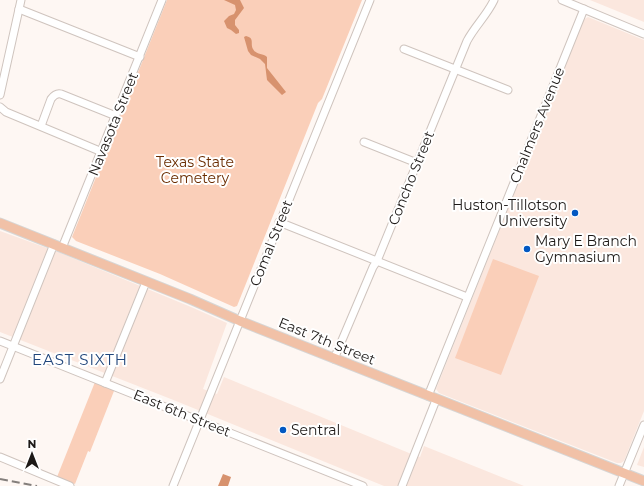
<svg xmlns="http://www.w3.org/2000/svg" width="644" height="486" viewBox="0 0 644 486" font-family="Montserrat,sans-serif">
	<rect width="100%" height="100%" fill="#fef7f3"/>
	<g fill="#fbe7de">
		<polygon points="590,0 644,0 644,22"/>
		<polygon points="588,17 644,40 644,411 624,461 621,463 617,463 439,393 436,389 583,20"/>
		<polygon points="0,231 58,252 191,307 227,323 203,389 217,394 224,377 409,453 420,457 424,446 524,486 384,486 176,401 0,332"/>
		<polygon points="644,447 644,467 637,465"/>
	</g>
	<g fill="#facfb9">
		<polygon points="167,0 362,0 322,99 318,103 237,306 234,307 160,274 76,241 72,237"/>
		<polygon points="493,259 539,276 501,375 455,358"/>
		<polygon points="95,382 113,390 114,391 90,452 88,451 75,484 57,477"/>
	</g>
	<g fill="#d7926e">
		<polygon points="224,0 240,0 244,8 235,20 235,25 239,30 239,33 236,34 231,30 227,28 224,21 229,16 234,14 236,10 235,5"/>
		<path d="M246 36C255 38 250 43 253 49 256 55 263 53 267 57V68L286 92 282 95 267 80 265 64 260 59 251 55 248 51 244 37Z"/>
		<polygon points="223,474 231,477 228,486 218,486"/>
	</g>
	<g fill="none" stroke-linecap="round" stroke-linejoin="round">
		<defs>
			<g id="minor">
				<polyline points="562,0 644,34"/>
				<polyline points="19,9 140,57"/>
				<polyline points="404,49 508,90"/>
				<polyline points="0,95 21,0"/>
				<polyline points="0,107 6,112 102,152"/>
				<path d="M41 126 51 99C54 95 57 93 61 94L116 116"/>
				<polyline points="364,142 417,163"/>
				<polyline points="279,222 467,297"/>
				<polyline points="62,248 162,0"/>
				<polyline points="0,341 363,486"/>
				<path d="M334 359 373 267 377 261 467 41C475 26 487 15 494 0"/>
				<polyline points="0,379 54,244"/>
				<polyline points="105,383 146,282"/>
				<polyline points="428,396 584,9"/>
				<polyline points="0,457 70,486"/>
				<polyline points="173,486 370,0"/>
				<polyline points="402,486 436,400"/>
				<polyline points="619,486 644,425"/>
			</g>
			<polyline id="major" points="0,223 190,299 240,321 644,481"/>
		</defs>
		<use href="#minor" stroke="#cfc4be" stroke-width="9"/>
		<use href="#major" stroke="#d6d6d5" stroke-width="11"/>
		<use href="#minor" stroke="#fff" stroke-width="7"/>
		<use href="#major" stroke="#f1c1a7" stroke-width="9"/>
		<polyline stroke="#847f7c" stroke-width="2" stroke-dasharray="8 4" stroke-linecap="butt" points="0,479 37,486"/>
	</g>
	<g fill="#0258c2" stroke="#fff" stroke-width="1.5">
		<circle cx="575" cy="213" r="4"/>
		<circle cx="527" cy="249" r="4"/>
		<circle cx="283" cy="430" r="4"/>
	</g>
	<g text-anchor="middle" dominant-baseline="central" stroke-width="4" stroke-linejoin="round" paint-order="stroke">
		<g font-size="14" fill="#1d1917" stroke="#fff">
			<text transform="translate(113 124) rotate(-68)">Navasota Street</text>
			<text transform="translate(537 125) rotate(-68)">Chalmers Avenue</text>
			<text transform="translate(411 178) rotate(-68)">Concho Street</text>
			<text transform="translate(271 243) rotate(-68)">Comal Street</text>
			<text transform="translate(327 341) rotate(22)">East 7th Street</text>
			<text transform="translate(182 413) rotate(22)">East 6th Street</text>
		</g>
		<g font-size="14" fill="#6a2c00" stroke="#fff">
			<text x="195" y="162">Texas State<tspan x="195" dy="16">Cemetery</tspan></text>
		</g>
		<g font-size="14" fill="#1d1917" stroke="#fff" text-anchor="start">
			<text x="567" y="205" text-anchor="end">Huston-Tillotson<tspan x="567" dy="16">University</tspan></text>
			<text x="535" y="241">Mary E Branch<tspan x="535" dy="16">Gymnasium</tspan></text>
			<text x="291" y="430">Sentral</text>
		</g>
		<g font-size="15" letter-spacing="1" fill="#21467b" stroke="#fff">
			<text x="80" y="359">EAST SIXTH</text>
		</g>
	</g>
	<g transform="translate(32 454)" stroke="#ffffff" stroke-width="3" paint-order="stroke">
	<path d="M0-3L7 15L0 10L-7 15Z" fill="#1d1917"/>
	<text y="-6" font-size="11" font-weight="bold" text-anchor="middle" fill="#1d1917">N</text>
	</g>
</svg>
